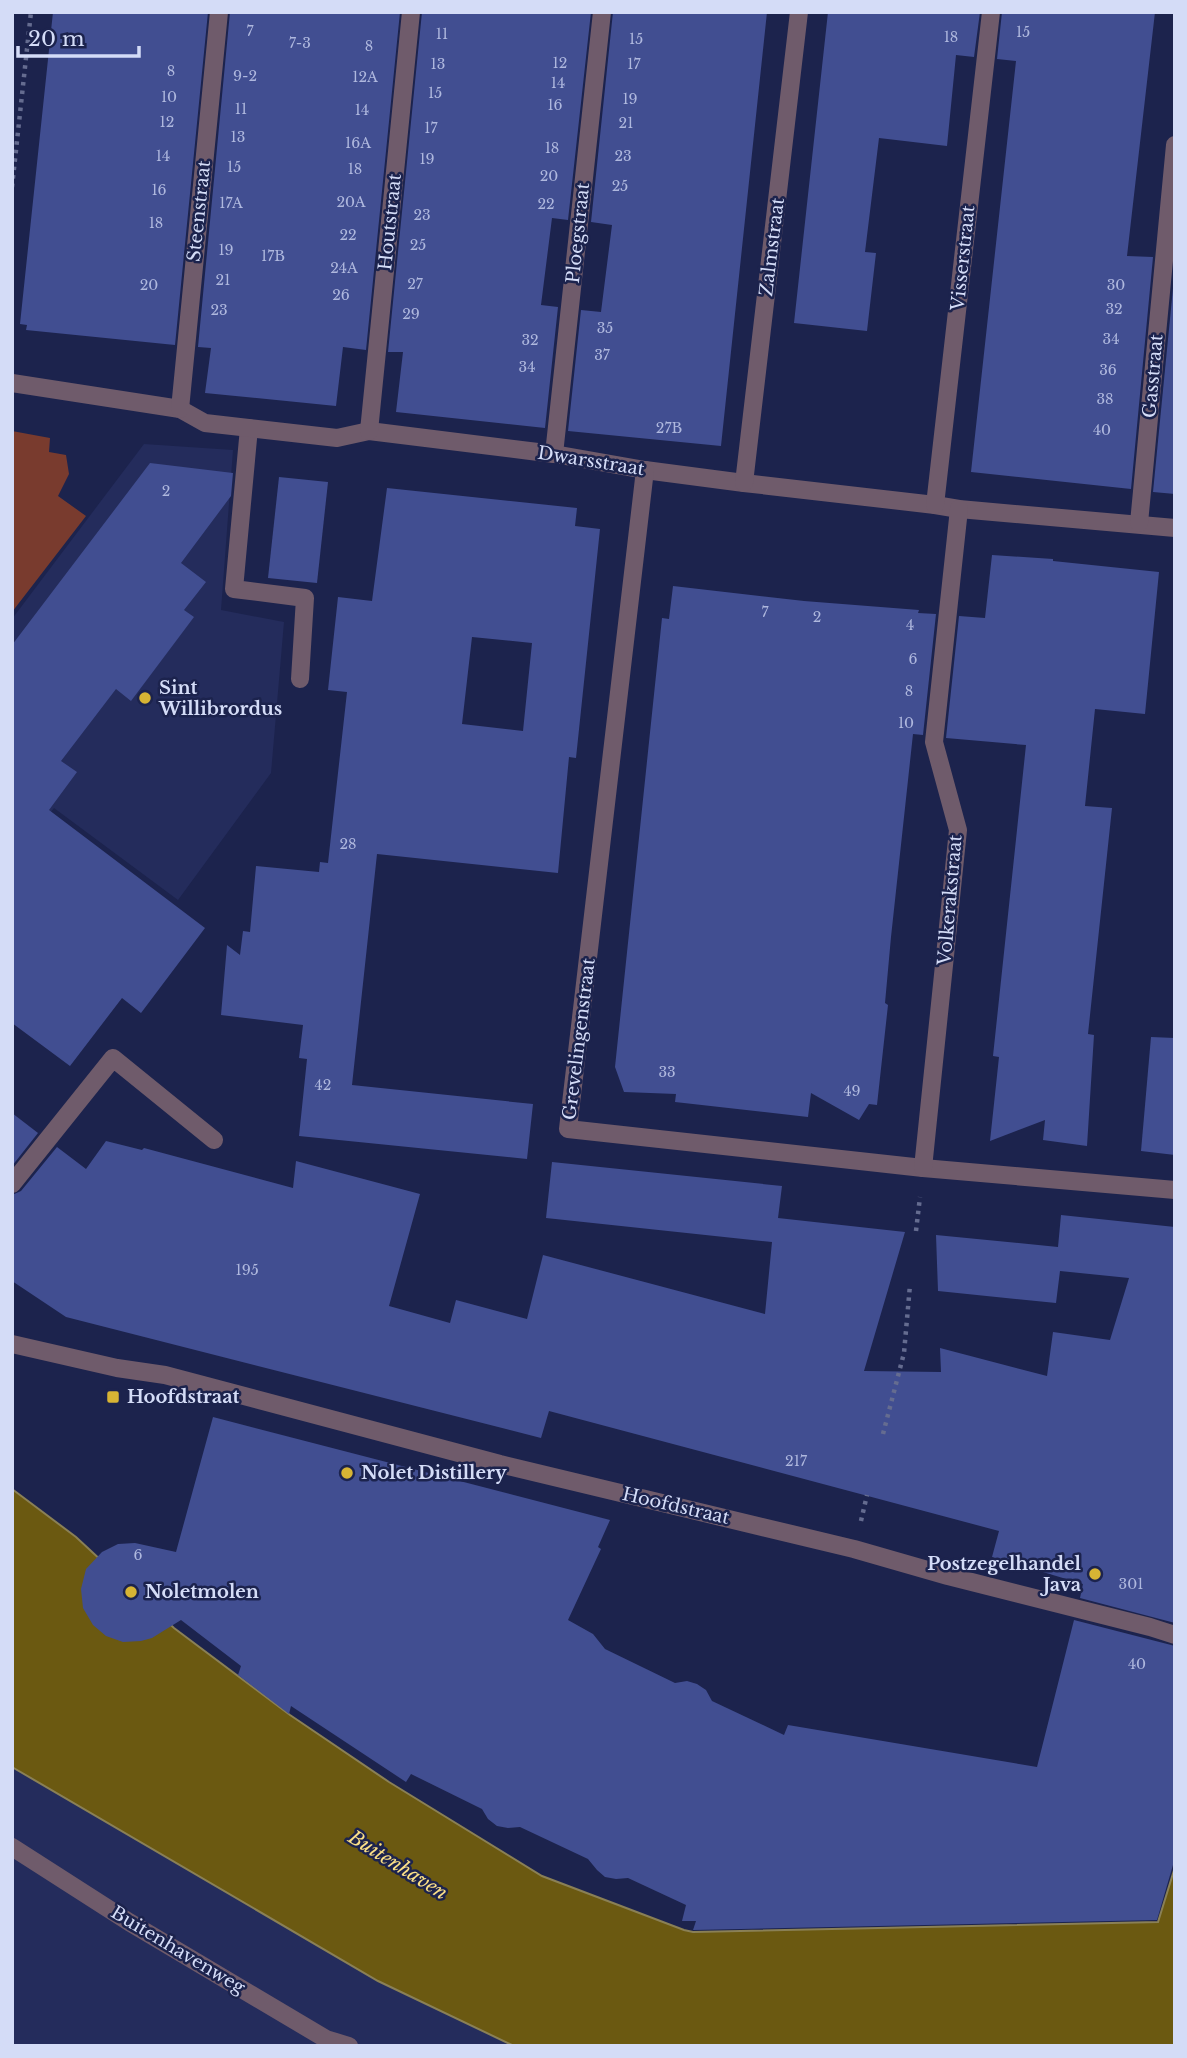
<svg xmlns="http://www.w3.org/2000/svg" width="1187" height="2058" viewBox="0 0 1187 2058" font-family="'Libre Baskerville',serif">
	<rect width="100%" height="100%" fill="#1c234d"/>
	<g fill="#242c5c">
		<polygon points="144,444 233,450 221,610 284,622 271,773 178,900 54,808 20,850 12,844 12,619"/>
		<polygon points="12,1640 773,2046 12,2046"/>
	</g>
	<polygon fill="#793b2e" points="12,431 50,438 49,452 66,455 69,474 58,496 86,516 12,612"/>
	<polygon fill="#6b5911" stroke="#8a8056" stroke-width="2" points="12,1489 76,1537 174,1628 290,1715 389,1782 542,1876 684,1930 693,1932 1158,1922 1175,1867 1175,2046 514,2046 378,1981 12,1767"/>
	<g fill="#414e91" fill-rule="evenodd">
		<polygon points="53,12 208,12 175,345 26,330 27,325 20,324"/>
		<polygon points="230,12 400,12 366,350 343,347 336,406 205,393 211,348 198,347"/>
		<polygon points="422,12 591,12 568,220 552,218 541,305 558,307 545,428 396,412 403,352 388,352"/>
		<polygon points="613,12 767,12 721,446 568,431 581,310 601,312 612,225 591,222"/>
		<polygon points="828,12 980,12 974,57 956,55 947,146 879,138 865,252 876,253 867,331 794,323"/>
		<polygon points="1002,12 1155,12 1127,256 1153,257 1131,489 971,472 1016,61 997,59"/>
		<polygon points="1175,268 1175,494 1153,492"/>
		<polygon points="150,463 233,473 231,496 181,563 206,582 184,610 194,617 131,701 116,689 61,761 77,772 49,810 205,928 141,1013 122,998 70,1066 12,1023 12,645"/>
		<polygon points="279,477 328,482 317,583 268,578"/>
		<path d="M387 488 577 508 575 526 600 529 576 758 569 757 558 873 377 854 352 1085 533 1104 527 1159 299 1136 307 1059 299 1058 303 1025 221 1015 227 945 240 955 243 931 250 932 256 866 319 872 320 862 328 863 347 692 328 690 338 597 372 601ZM472 637 532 643 523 731 462 724Z"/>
		<polygon points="992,555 1053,559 1053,561 1159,572 1145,714 1095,709 1085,806 1112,808 1088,1034 1094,1035 1087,1146 1043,1140 1045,1120 990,1141 999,1057 993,1056 1026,745 946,738 959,616 985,618"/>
		<polygon points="673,586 804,601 919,610 918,613 936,614 923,735 913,734 891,937 885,1003 888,1005 877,1105 869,1104 859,1120 811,1093 808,1117 675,1102 676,1094 624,1092 615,1067 662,618 669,619"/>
		<polygon points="1151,1037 1175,1038 1175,1155 1141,1151"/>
		<polygon points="12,1113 38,1133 12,1166"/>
		<polygon points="106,1141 142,1150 144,1148 293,1188 296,1161 420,1194 389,1306 450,1323 456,1300 527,1319 543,1255 765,1314 772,1242 546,1218 552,1162 782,1186 778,1218 905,1232 864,1371 941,1372 940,1348 1047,1376 1053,1332 1110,1340 1129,1278 1060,1271 1056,1303 938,1291 936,1235 1058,1247 1061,1215 1175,1227 1175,1623 1080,1598 1083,1584 992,1557 999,1531 549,1411 541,1438 66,1317 12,1281 12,1195 21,1191 57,1147 86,1169"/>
		<polygon points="213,1417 610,1520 598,1547 601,1549 568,1620 593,1634 605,1649 675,1683 687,1681 697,1684 706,1690 712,1701 784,1735 788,1725 1037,1767 1074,1620 1175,1646 1175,1858 1157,1920 693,1930 696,1921 682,1921 686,1905 628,1878 616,1879 605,1877 597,1870 588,1859 520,1827 508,1828 497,1826 488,1819 482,1809 411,1774 406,1782 291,1706 289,1714 238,1675 241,1666 181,1620 152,1638 141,1641 123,1642 106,1636 93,1625 83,1608 81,1589 86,1569 102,1552 118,1544 135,1543 176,1552"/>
	</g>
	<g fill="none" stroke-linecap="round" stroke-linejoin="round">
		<g stroke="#656c90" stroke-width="4.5" stroke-dasharray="3.5 5" stroke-linecap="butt">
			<polyline points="12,187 31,12"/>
			<polyline points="916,1231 920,1197"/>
			<polyline points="883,1434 904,1353 910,1285"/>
			<polyline points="861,1521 867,1495"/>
		</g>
		<polyline stroke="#6f5b6b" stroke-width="18" points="249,428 234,589 305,598 300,679"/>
		<g stroke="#6f5b6b" stroke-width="18">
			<polyline points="12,383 180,409 205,423 337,438 369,431 554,454 645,470 744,483 935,505 959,509 1175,528"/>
			<polyline points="180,409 219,12"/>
			<polyline points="369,431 411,12"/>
			<polyline points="554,454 602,12"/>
			<polyline points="645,470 568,1129 923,1168 1175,1190"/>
			<polyline points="744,483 799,12"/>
			<polyline points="935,505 991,12"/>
			<polyline points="1139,523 1175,145"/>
			<polyline points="923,1168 958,830 934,742 959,509"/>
			<polyline points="12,1184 113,1058 214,1140"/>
			<polyline points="12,1344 117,1368 165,1375 500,1464 854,1549 948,1576 1150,1627 1175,1635"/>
			<polyline points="12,1847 129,1922 326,2039 349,2046"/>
		</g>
	</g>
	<g fill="#d7b434" stroke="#1c234d" stroke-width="2.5">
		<circle cx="145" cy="698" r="7"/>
		<rect x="106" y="1390" width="14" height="14" rx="3.5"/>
		<circle cx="347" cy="1473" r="7"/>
		<circle cx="1095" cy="1574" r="7"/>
		<circle cx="131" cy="1592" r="7"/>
	</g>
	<g text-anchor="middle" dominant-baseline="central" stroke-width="5" stroke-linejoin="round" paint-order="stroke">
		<g font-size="14" fill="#afb8de">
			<text x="250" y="31">7</text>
			<text x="1023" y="32">15</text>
			<text x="442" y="34">11</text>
			<text x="951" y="37">18</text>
			<text x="636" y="39">15</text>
			<text x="300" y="43">7-3</text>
			<text x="369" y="46">8</text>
			<text x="560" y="63">12</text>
			<text x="438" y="64">13</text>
			<text x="634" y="64">17</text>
			<text x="171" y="71">8</text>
			<text x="245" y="76">9-2</text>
			<text x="365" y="77">12A</text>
			<text x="558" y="83">14</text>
			<text x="435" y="93">15</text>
			<text x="169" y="97">10</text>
			<text x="630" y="99">19</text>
			<text x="555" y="105">16</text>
			<text x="241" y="109">11</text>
			<text x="362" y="110">14</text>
			<text x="167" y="122">12</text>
			<text x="626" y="123">21</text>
			<text x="431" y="128">17</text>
			<text x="238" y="137">13</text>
			<text x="358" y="143">16A</text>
			<text x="552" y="148">18</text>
			<text x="163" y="156">14</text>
			<text x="623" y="156">23</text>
			<text x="427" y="159">19</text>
			<text x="234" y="167">15</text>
			<text x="355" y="169">18</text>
			<text x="549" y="176">20</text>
			<text x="620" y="186">25</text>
			<text x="159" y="190">16</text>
			<text x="351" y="202">20A</text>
			<text x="231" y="203">17A</text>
			<text x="546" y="204">22</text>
			<text x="422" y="215">23</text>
			<text x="156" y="223">18</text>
			<text x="348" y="235">22</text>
			<text x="418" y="245">25</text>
			<text x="226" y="250">19</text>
			<text x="273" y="256">17B</text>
			<text x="344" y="268">24A</text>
			<text x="223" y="280">21</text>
			<text x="415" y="284">27</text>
			<text x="149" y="285">20</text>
			<text x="1116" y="285">30</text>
			<text x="341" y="295">26</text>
			<text x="1114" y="309">32</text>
			<text x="219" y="310">23</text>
			<text x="411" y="314">29</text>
			<text x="605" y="328">35</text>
			<text x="1111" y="339">34</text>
			<text x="530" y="340">32</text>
			<text x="602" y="355">37</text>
			<text x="527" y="367">34</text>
			<text x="1108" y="370">36</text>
			<text x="1105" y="399">38</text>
			<text x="669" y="428">27B</text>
			<text x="1102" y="430">40</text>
			<text x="166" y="491">2</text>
			<text x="765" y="612">7</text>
			<text x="817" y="617">2</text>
			<text x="910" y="625">4</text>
			<text x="913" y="659">6</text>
			<text x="909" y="691">8</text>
			<text x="906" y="723">10</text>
			<text x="348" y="844">28</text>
			<text x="667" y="1072">33</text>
			<text x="323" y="1085">42</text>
			<text x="852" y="1091">49</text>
			<text x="247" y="1270">195</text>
			<text x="796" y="1461">217</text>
			<text x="138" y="1555">6</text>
			<text x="1131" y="1584">301</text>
			<text x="1137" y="1664">40</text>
		</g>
		<g font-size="18" fill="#d4dcf7" stroke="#1c234d">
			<text transform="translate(199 211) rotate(-84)">Steenstraat</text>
			<text transform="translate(390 222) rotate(-84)">Houtstraat</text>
			<text transform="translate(578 233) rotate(-84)">Ploegstraat</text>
			<text transform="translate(772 247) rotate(-83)">Zalmstraat</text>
			<text transform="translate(963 258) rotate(-84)">Visserstraat</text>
			<text transform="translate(1153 376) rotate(-85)">Gasstraat</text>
			<text transform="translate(591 461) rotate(9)">Dwarsstraat</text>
			<text transform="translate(950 900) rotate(-85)">Volkerakstraat</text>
			<text transform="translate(579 1039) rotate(-83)">Grevelingenstraat</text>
			<text transform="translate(676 1506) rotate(13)">Hoofdstraat</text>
			<text transform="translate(178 1950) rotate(31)">Buitenhavenweg</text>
		</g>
		<g font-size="18" font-weight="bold" fill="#d4dcf7" stroke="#1c234d" text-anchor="start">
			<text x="159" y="688">Sint<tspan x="159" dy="21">Willibrordus</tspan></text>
			<text x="127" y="1397">Hoofdstraat</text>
			<text x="361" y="1473">Nolet Distillery</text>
			<text x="1081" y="1564" text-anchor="end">Postzegelhandel<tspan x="1081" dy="21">Java</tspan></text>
			<text x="145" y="1592">Noletmolen</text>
		</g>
		<g font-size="19" font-style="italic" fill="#fbe087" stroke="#1c234d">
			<text transform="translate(398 1865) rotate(32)">Buitenhaven</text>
		</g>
	</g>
	<rect width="1187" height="2058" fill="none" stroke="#d4dcf7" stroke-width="28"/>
	<path d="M18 46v10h121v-10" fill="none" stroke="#d4dcf7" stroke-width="3.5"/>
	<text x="28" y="46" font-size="21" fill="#d4dcf7" stroke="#1c234d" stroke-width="5" paint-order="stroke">20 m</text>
</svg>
